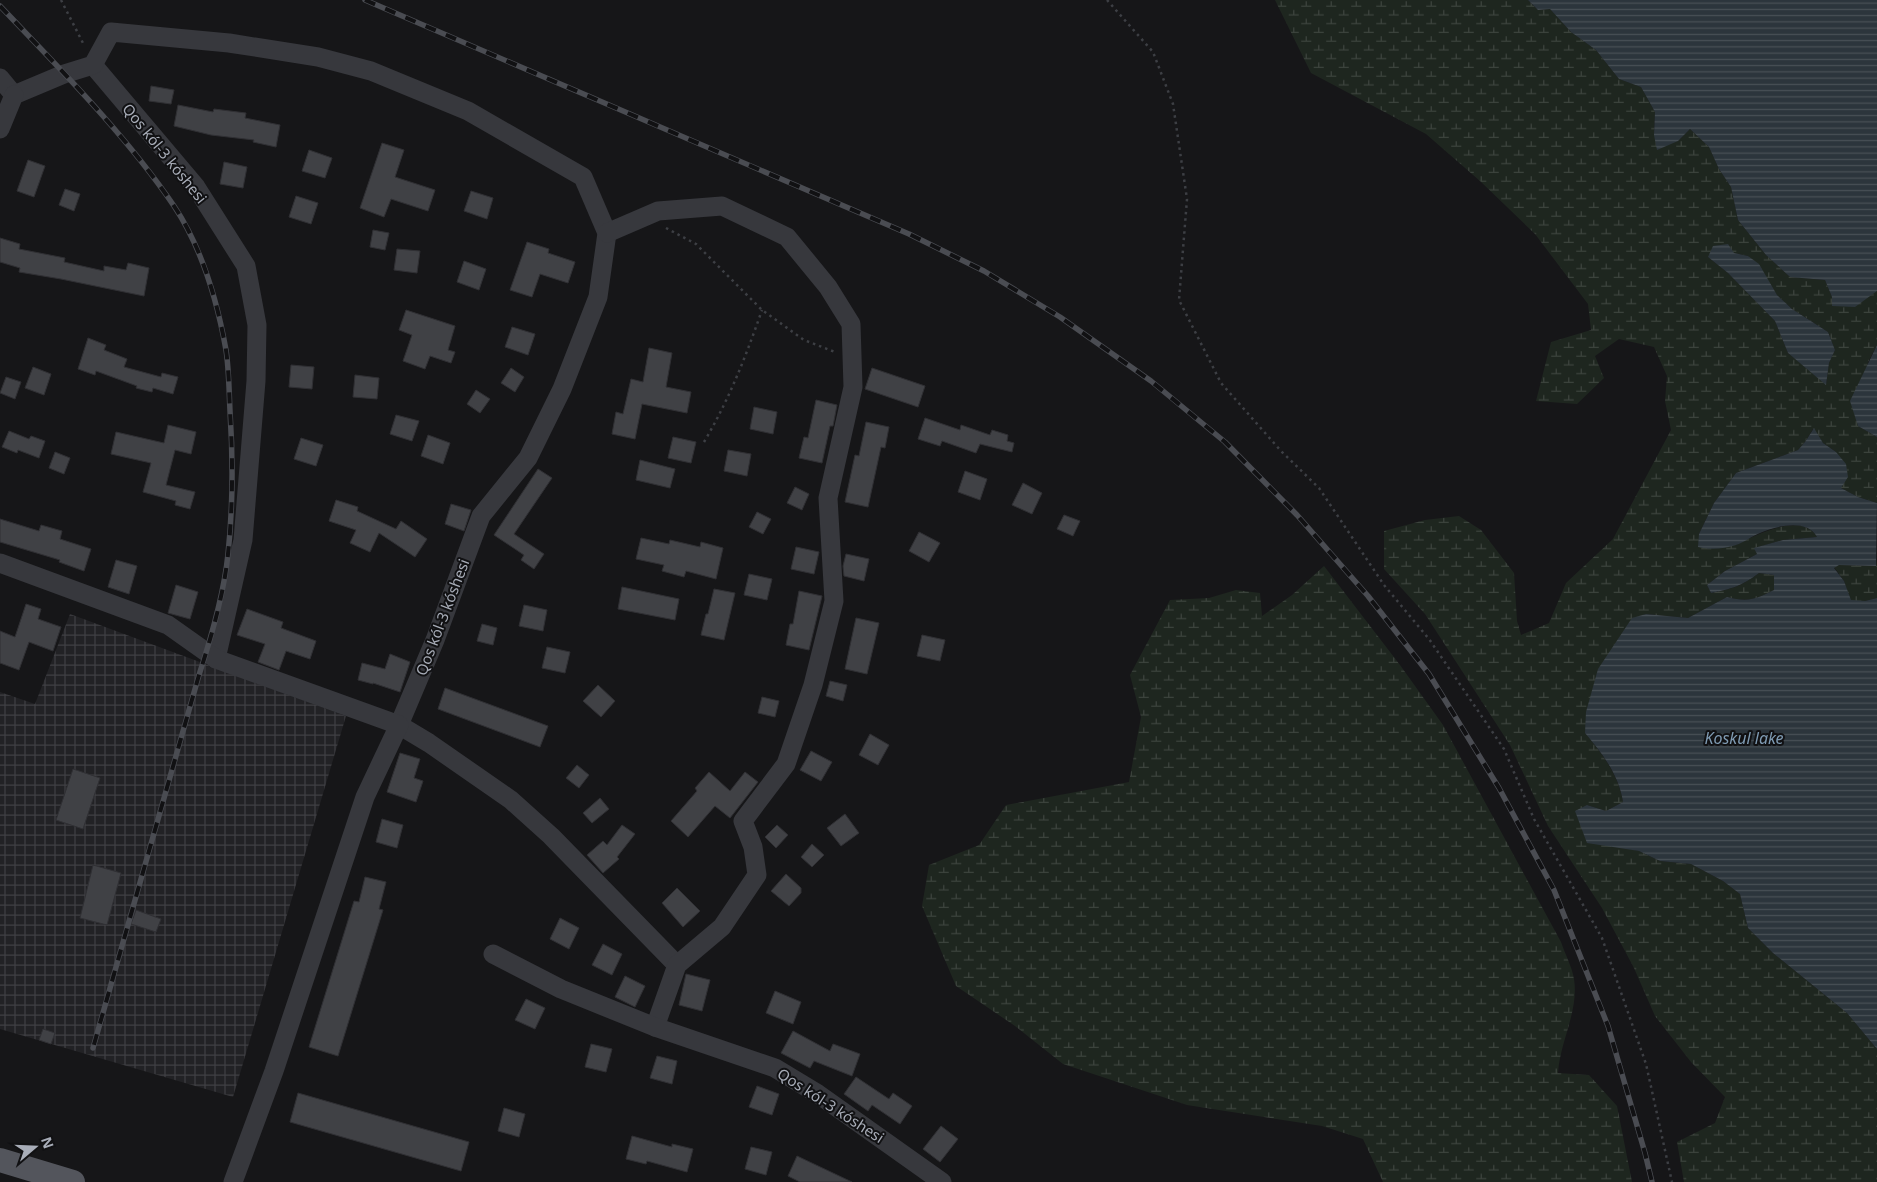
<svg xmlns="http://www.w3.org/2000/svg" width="1877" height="1182" viewBox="0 0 1877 1182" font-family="'Noto Sans',sans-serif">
	<defs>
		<pattern id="industrial-grid" width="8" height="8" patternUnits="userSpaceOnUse" patternTransform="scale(1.25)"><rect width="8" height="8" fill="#222225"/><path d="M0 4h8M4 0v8" fill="none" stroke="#3f3f43"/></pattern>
		<pattern id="wetland-marsh" width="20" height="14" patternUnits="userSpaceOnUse" patternTransform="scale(1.25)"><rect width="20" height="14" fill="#1e261f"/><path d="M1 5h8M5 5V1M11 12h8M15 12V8" fill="none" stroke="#3c433d"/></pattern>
		<pattern id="water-rules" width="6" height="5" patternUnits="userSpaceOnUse" patternTransform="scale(1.25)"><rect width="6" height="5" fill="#2c353c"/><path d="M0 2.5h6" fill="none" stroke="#485056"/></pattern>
	</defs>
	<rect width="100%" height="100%" fill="#161618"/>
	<polygon fill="url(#industrial-grid)" points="70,614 346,716 233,1097 0,1029 0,692 35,704"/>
	<g fill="url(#wetland-marsh)" fill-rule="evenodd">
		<path d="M1275 0H1528L1538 10 1550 9 1571 32 1596 50 1619 79 1641 87 1655 112 1654 134 1678 141 1690 129 1709 147 1719 169 1731 187 1738 220 1766 255 1790 277 1825 280 1832 297 1833 306 1877 291V345L1868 362 1858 426 1877 437V503L1858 497 1841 488 1836 452 1823 443 1813 429 1805 442 1798 450 1736 473 1714 503 1699 534 1736 545C1756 535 1802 511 1817 537L1783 540 1755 548 1757 554 1725 571 1707 585 1711 593C1732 589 1742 586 1759 573L1775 575 1774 590C1754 600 1749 602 1727 597L1688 618 1646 614 1632 619 1585 733C1602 753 1619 776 1623 802L1606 811 1587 805 1615 846 1639 851 1660 861 1691 864 1723 881 1740 894 1748 928 1773 953 1847 1013 1877 1049V1182H1684L1677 1142 1715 1123 1725 1097 1691 1062 1655 1016 1634 968 1602 908 1548 826 1510 745 1425 614 1384 569V531L1425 520 1459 516 1481 530 1514 573 1517 621 1521 635 1549 623 1566 583 1613 539 1671 430 1665 401 1667 376 1654 347 1619 339 1595 356 1604 378 1577 404 1536 401 1551 342 1591 330 1588 304 1535 234 1480 181 1426 134 1311 73ZM1734 253 1748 256 1777 295 1792 309 1828 332 1835 350 1829 363 1826 384 1788 353 1775 321 1728 273 1708 257Z"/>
		<polygon points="1877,561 1877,598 1865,601 1851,601 1844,581 1834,567 1839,565 1876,566"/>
		<path d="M1324 566 1400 665 1443 725 1561 942C1565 954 1572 967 1574 979 1579 1011 1560 1041 1558 1073L1589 1075 1617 1106 1632 1182H1383L1363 1139 1322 1126 1187 1105 1063 1064 1015 1026 956 986 922 906 929 865 979 845 1006 805 1129 782 1141 717 1130 675 1170 600 1209 598 1236 590 1260 593 1262 616 1292 595Z"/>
	</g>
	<g fill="url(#water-rules)">
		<polygon points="1528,0 1877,0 1877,291 1855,307 1832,306 1832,297 1825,280 1790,277 1766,255 1738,220 1731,187 1719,169 1709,147 1690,129 1678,141 1657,150 1654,135 1655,112 1641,87 1619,79 1596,50 1571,32 1550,9 1538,10"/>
		<polygon points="1728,244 1734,253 1748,256 1759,264 1777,295 1792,309 1828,332 1835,350 1829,363 1826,385 1788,353 1775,321 1728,273 1708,257 1713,246"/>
		<polygon points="1877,345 1877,437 1858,426 1850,401"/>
		<path d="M1814 428 1823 443 1836 452 1846 464 1848 477 1841 488 1858 497 1877 503 1876 566 1839 565 1834 568 1844 581 1851 600 1865 601 1877 598V1049L1847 1013 1773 953 1748 928 1740 894 1723 881 1691 864 1660 861 1639 851 1587 843 1575 811 1587 805 1606 811 1623 802C1619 775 1602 753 1585 733L1586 712 1598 669 1632 618 1646 614 1688 618 1727 597C1748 602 1754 600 1774 590V575L1759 573C1742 586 1731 589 1711 593L1707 585 1725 571 1757 554 1754 548 1783 540 1817 537C1807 518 1776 526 1760 533 1752 536 1745 542 1736 545 1724 549 1710 550 1698 547L1699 534 1714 503 1736 473 1798 450 1805 442Z"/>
	</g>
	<g fill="#404145" stroke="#303034">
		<polygon points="151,86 174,90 171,104 149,101"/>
		<polygon points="178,105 213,112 214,109 246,113 245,118 280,125 276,147 253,142 254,140 211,135 174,126"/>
		<polygon points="382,143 404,150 395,177 435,190 428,211 391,199 384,217 360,208"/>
		<polygon points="309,150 332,158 325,178 302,171"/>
		<polygon points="28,160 45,166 34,197 17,191"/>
		<polygon points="224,162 247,167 243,188 220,184"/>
		<polygon points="65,189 80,194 74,211 59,205"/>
		<polygon points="471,191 493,198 487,219 464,211"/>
		<polygon points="296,196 318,203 311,224 289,217"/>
		<polygon points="373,230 389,233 385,250 370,247"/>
		<polygon points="0,238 20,244 19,249 65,258 64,262 104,271 104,266 126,270 128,263 149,268 144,296 61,279 19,272 20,268 0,262"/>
		<polygon points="527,242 549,249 548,253 575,262 568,283 540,274 532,297 510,290"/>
		<polygon points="397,249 420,251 417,273 394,270"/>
		<polygon points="464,261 486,269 479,290 457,282"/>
		<polygon points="406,310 455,326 448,350 455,352 451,363 430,356 425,369 403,361 412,335 399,330"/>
		<polygon points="512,327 535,334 528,355 505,347"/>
		<polygon points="88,338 106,345 104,350 127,359 124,367 161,377 162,373 178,377 173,394 153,388 152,392 136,388 137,386 96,371 95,375 78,369"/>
		<polygon points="649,348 672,353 666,387 691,392 687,413 642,404 635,439 612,434 616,412 623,414 631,379 643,382"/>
		<polygon points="291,365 314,367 312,389 289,387"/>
		<polygon points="33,367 51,374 44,395 25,388"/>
		<polygon points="511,368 524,377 515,392 501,383"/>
		<polygon points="872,368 925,386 918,407 865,389"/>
		<polygon points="355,375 379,378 377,399 353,397"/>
		<polygon points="6,377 21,382 15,399 0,393"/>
		<polygon points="476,390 490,399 480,413 467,404"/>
		<polygon points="816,400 837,405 833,426 830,426 822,463 799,458 804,437 808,438"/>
		<polygon points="754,407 777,412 773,434 750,429"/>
		<polygon points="396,415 419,421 412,441 390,434"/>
		<polygon points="925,418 960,430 961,425 990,435 992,430 1008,435 1007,441 1014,443 1012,452 980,444 976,453 942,441 940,446 918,439"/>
		<polygon points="866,422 889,427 885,448 881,447 868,507 845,502 855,455 859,456"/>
		<polygon points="168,425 196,432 191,454 175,450 166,485 195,492 190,509 175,505 176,501 143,492 151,463 111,454 116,432 164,443"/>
		<polygon points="9,431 29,439 31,436 45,441 39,458 18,450 17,453 2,447"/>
		<polygon points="428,435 450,443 443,464 421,456"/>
		<polygon points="673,437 696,442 691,463 668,458"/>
		<polygon points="301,438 323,445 316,466 294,459"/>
		<polygon points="728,450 751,454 747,476 724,471"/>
		<polygon points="55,452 70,458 64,474 49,468"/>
		<polygon points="640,460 675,469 670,488 636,480"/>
		<polygon points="538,469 552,478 514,534 544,554 534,569 521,560 524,555 494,535"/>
		<polygon points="965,471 987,479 980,500 958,492"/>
		<polygon points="1023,483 1042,493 1032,514 1012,505"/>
		<polygon points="795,487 809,494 802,510 787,503"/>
		<polygon points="336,500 358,507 357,511 396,529 401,521 427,539 415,557 379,533 370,552 350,543 356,530 329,521"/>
		<polygon points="451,504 471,510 464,531 445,524"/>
		<polygon points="757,512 771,519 763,534 749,527"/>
		<polygon points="1064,515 1080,521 1073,536 1057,529"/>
		<polygon points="0,519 39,531 41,525 62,531 60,539 91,549 84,571 59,562 60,560 0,542"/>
		<polygon points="919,532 940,543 929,562 909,551"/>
		<polygon points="641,538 669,544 670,540 700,547 701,542 723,548 716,579 686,571 684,577 662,571 664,565 636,559"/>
		<polygon points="796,547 819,552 814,574 791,569"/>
		<polygon points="846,554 869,559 864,581 844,576 843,566"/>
		<polygon points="116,560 137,566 129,594 108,587"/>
		<polygon points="749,574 772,579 767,600 744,595"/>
		<polygon points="176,585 198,592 190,619 168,613"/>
		<polygon points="622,587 679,599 675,620 618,609"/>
		<polygon points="714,589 735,593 724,640 701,635 706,614 708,614"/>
		<polygon points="799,591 822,596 809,650 786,645 790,624 793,624"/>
		<polygon points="26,604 41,609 38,619 61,627 53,651 29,642 19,670 0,663 0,631 15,637"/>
		<polygon points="524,605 547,610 543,631 519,626"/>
		<polygon points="247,609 283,622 281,628 316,641 310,659 286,651 279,670 258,662 265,644 237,635"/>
		<polygon points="856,618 879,623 867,674 845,669"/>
		<polygon points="482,624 497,628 493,645 477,641"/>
		<polygon points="922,635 945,640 940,661 917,656"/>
		<polygon points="547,647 570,652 565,673 542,668"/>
		<polygon points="390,654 410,662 400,692 373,683 373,684 358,680 362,663 385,669"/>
		<polygon points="830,681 847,685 843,701 826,696"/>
		<polygon points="598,685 615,701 601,717 583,701"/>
		<polygon points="445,688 548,726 540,747 438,709"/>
		<polygon points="762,697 779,701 775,717 758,713"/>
		<polygon points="870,734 889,745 878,765 859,755"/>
		<polygon points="811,751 832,762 821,781 800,770"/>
		<polygon points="400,753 420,759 414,778 423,781 416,802 387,792"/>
		<polygon points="577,765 589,775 579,788 566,778"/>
		<polygon points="73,769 100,778 83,829 56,820"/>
		<polygon points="709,772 730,791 745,772 758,782 730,818 715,806 688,837 671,821 697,791 695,788"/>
		<polygon points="600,798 609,809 592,823 583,813"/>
		<polygon points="845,814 859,833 841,846 827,828"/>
		<polygon points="382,819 403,825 397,848 376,842"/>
		<polygon points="622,825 635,834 617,857 619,859 603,873 587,855 603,841 607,845"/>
		<polygon points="777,825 788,835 776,848 765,837"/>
		<polygon points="812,844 824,855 812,867 801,857"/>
		<polygon points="93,865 121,873 107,925 80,918"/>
		<polygon points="786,874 801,888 801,893 789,906 771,891"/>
		<polygon points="365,877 386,882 379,909 383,910 338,1056 309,1047 354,901 359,902"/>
		<polygon points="677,888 700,911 683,927 662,903"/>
		<polygon points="136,910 161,919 156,932 131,924"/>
		<polygon points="560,918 579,928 569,949 550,939"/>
		<polygon points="603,944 622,954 612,975 592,965"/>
		<polygon points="686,974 710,980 702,1011 679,1005"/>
		<polygon points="625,976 645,986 635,1007 615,997"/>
		<polygon points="775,991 801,1002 793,1024 766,1013"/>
		<polygon points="526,999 545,1008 535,1029 515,1020"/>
		<polygon points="43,1029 55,1033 51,1044 39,1040"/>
		<polygon points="793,1031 830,1051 833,1044 860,1054 852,1076 814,1061 810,1068 781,1053"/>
		<polygon points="591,1044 612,1049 606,1072 585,1067"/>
		<polygon points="657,1056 677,1061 672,1084 650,1078"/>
		<polygon points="856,1077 889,1099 893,1093 912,1106 900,1124 872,1105 868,1111 844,1094"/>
		<polygon points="757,1086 779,1094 772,1115 749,1107"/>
		<polygon points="298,1093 469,1142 461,1171 290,1122"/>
		<polygon points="504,1108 525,1114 519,1137 498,1131"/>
		<polygon points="941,1126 958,1139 940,1162 923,1149"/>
		<polygon points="632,1136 672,1147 672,1144 693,1149 687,1172 647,1161 646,1164 626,1159"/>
		<polygon points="751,1147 772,1152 766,1175 745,1169"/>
		<polygon points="797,1156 852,1182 800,1182 788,1176"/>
	</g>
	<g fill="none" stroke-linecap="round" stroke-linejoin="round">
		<g stroke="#3d3f44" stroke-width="2.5" stroke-dasharray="2.5 4" stroke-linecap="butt">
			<polyline points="61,0 84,45"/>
			<polyline points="1107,0 1153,52 1173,104 1187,199 1179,300 1221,383 1281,451 1319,488 1384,585 1429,639 1504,749 1534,819 1602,938 1646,1064 1672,1182"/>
			<polyline points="666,228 696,244 762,310 804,340 835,352"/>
			<path d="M704 442C729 400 746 356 762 310"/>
		</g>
		<g stroke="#37383d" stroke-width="19">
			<polyline points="93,65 196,187 246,266 257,325 256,381 243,540 216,659"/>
			<polyline points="0,78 14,95"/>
			<polyline points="14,95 64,74 93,65 111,32 229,43 318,57 371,71 468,111 583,177 607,233 598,297 562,389 528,458 481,516 435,640 399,725 429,743 511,800 551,836 677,965"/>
			<polyline points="0,129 14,95"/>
			<polyline points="607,233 658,211 722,206 787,237 828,287 851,324 853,387 828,498 834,601 813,685 786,764 743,821 753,847 757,875 722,927 677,965 655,1027"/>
			<polyline points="0,563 168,625 216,659 399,725 365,797 274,1071 233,1182"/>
			<polyline points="493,954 561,989 655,1027 775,1068 818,1094 942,1182"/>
		</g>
		<polyline stroke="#53555c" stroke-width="24" points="0,1160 73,1182"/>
		<defs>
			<g id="rail">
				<polyline points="365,0 909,234 984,271 1060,317 1151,381 1225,442 1297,515 1368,596 1429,674 1499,788 1554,890 1608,1026 1645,1153 1652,1182"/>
				<path d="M0 6C59 68 126 135 174 206 202 248 217 300 226 350 229 370 229 391 230 411 233 458 233 507 228 554 224 594 211 638 199 675L93 1048"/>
			</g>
		</defs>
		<use href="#rail" stroke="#4a4c52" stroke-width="5.5"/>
		<use href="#rail" stroke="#111113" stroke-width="4" stroke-dasharray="11" stroke-linecap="butt"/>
	</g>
	<g text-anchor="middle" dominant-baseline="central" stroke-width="4" stroke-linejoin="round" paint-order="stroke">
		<g font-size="15" fill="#a8adb8" stroke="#111113">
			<text transform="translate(165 153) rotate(51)">Qos kól-3 kóshesi</text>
			<text transform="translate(442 617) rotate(-69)">Qos kól-3 kóshesi</text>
			<text transform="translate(831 1105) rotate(33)">Qos kól-3 kóshesi</text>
		</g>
		<g font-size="16" font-style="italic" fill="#7f9bb3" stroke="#111113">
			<text x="1744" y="738">Koskul lake</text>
		</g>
	</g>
	<g transform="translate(35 1147) rotate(71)" stroke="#111113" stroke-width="4" paint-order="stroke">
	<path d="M0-4L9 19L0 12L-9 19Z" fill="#a8adb8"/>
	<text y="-8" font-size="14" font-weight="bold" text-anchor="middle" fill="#a8adb8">N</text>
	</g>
</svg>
